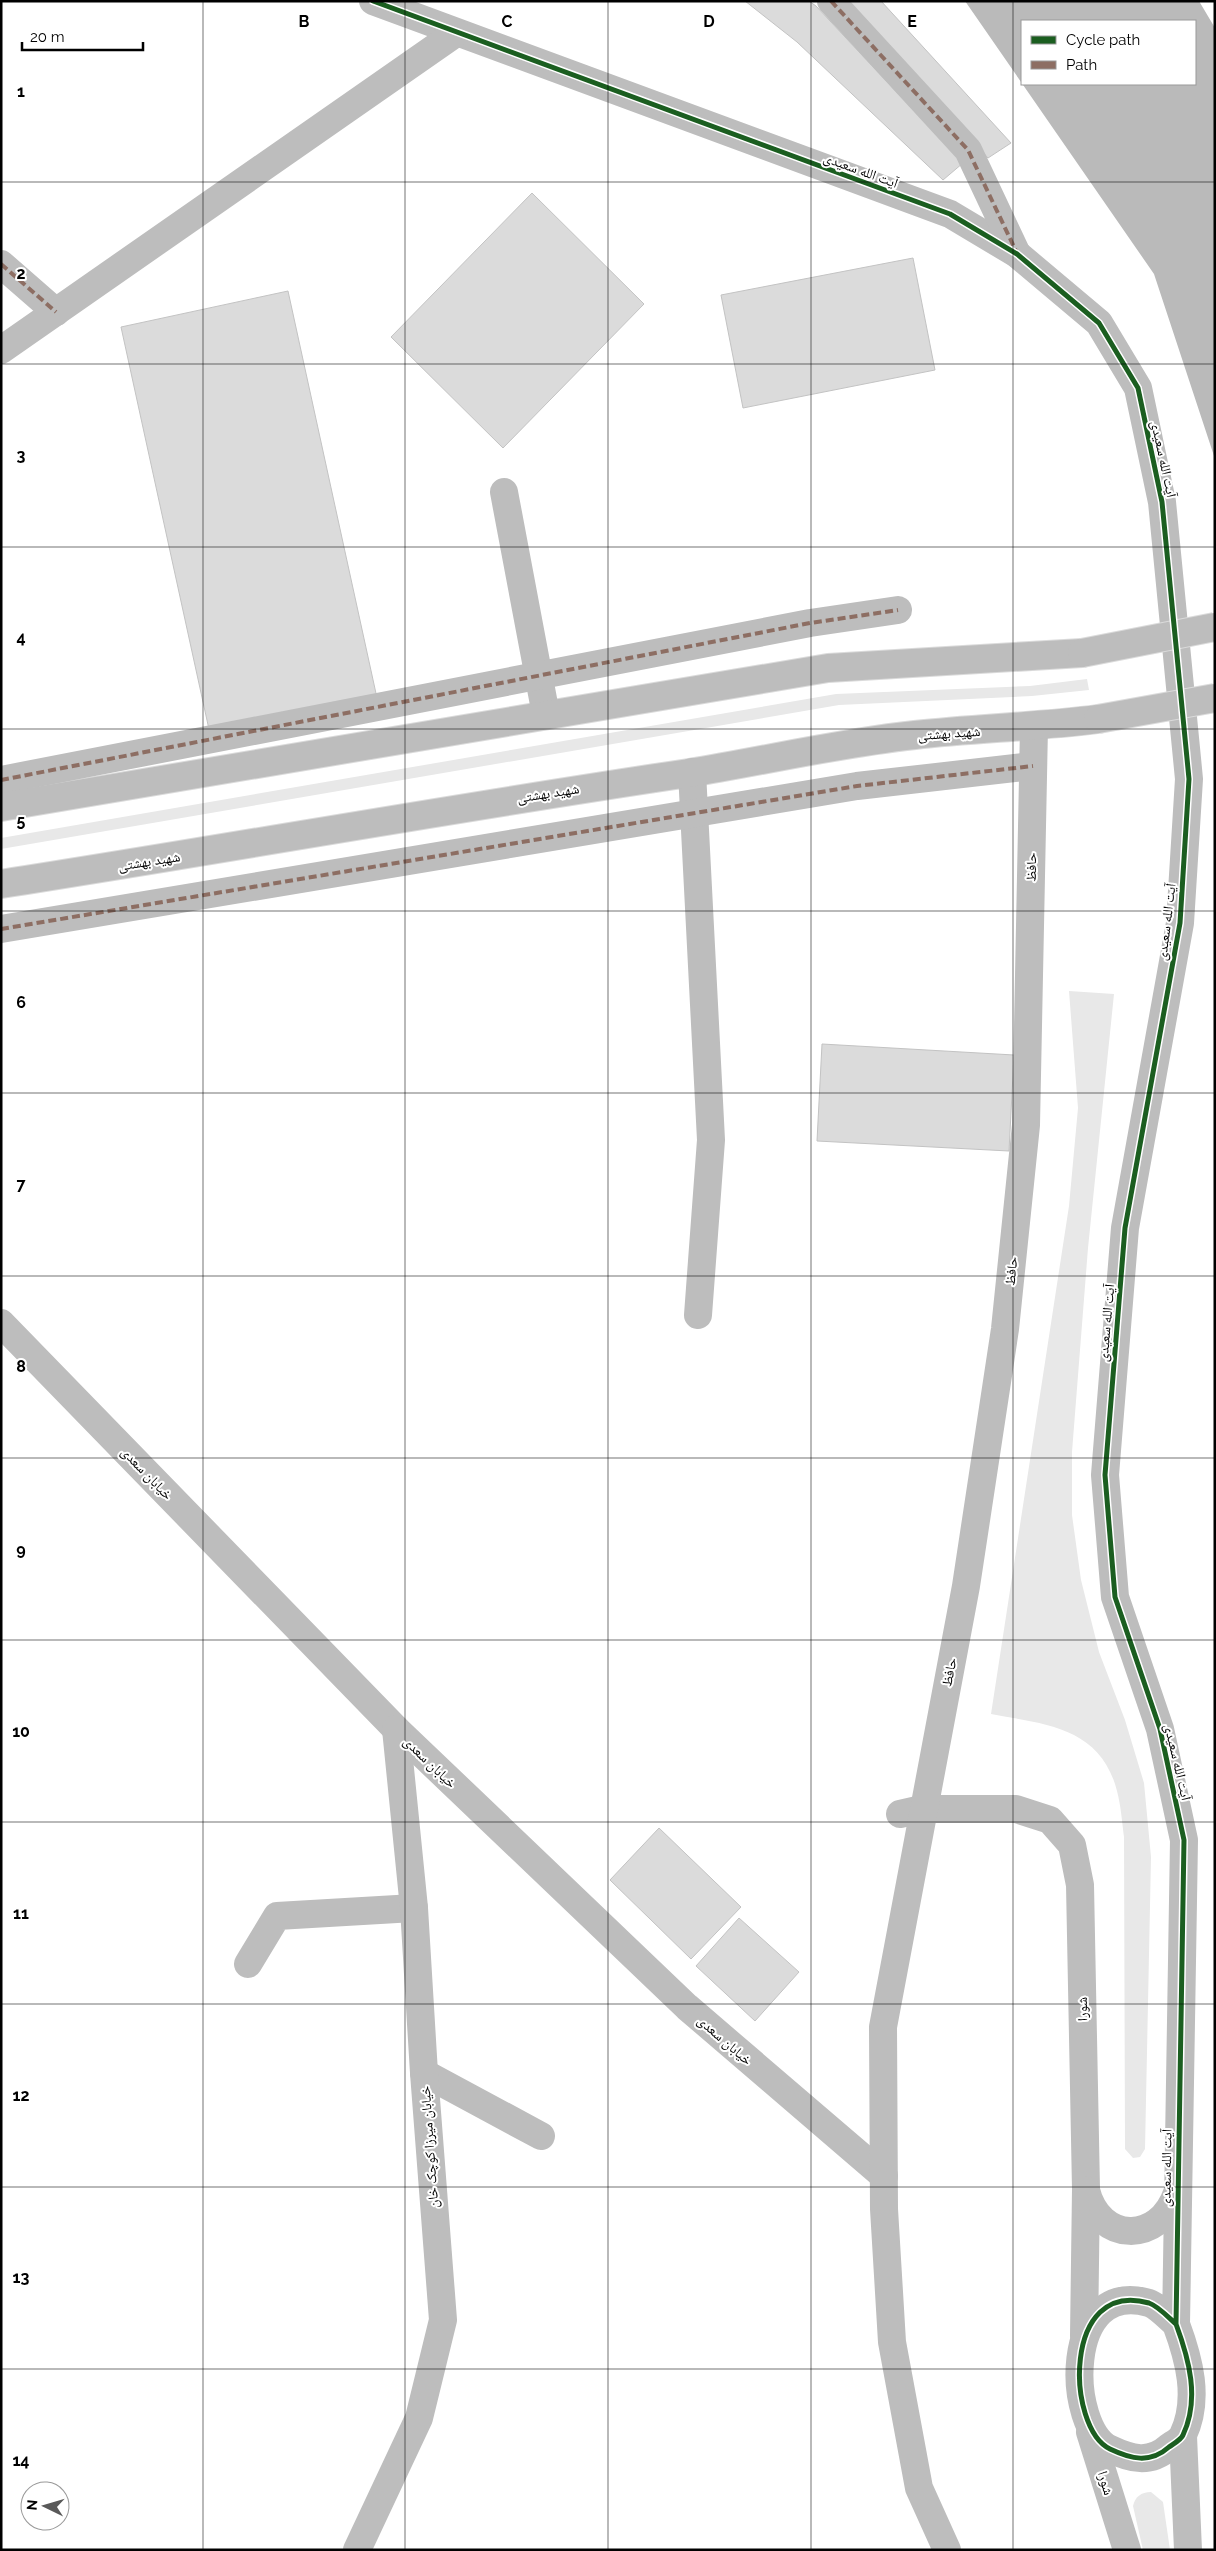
<svg xmlns="http://www.w3.org/2000/svg" width="1216" height="2551" viewBox="0 0 1216 2551" font-family="Raleway,'Noto Naskh Arabic',sans-serif">
	<rect width="100%" height="100%" fill="#fff"/>
	<g fill="#e8e8e8">
		<polygon points="1087,679 1089,690 1032,696 839,705 1,849 1,838 836,694 1030,686"/>
		<path d="M1069 991 1114 994 1088 1248 1072 1452V1515L1081 1580 1099 1652 1125 1720 1144 1783 1151 1857 1145 2149 1140 2157 1133 2158 1125 2149 1124 1837C1122 1822 1121 1806 1117 1791 1101 1727 1045 1724 991 1714L1069 1206 1078 1108Z"/>
		<path d="M1151 2492 1163 2502 1170 2550H1143L1133 2506C1135 2497 1141 2492 1151 2492Z"/>
	</g>
	<path fill="#bababa" fill-rule="evenodd" d="M965 1H1199L1215 28V459L1154 274ZM1022 21H1195V84H1022Z"/>
	<g fill="#dbdbdb" stroke="#c3c3c3">
		<polygon points="745,1 809,1 816,6 963,163 943,180 797,42"/>
		<polygon points="844,1 881,1 1011,143 988,158"/>
		<polygon points="532,193 644,304 503,448 391,337"/>
		<polygon points="913,258 935,370 743,408 721,295"/>
		<polygon points="288,291 377,698 210,734 121,327"/>
		<polygon points="822,1044 1014,1055 1009,1151 817,1141"/>
		<polygon points="659,1828 741,1907 691,1959 610,1880"/>
		<polygon points="739,1918 799,1972 755,2021 696,1966"/>
	</g>
	<g fill="none" stroke-linecap="round" stroke-linejoin="round">
		<defs>
			<g id="major">
				<polyline points="1,807 828,668 1082,653"/>
				<path d="M1 884C231 848 459 807 689 773 764 761 839 743 915 735 976 728 1037 727 1098 719"/>
			</g>
		</defs>
		<use href="#major" stroke="#dbdbdb" stroke-width="30"/>
		<g stroke="#bdbdbd" stroke-width="28">
			<path d="M373 1 950 214 1017 254 1099 323 1138 388 1162 502 1189 779 1180 923 1125 1228 1105 1475 1115 1597 1160 1729 1184 1840 1176 2324C1189 2359 1200 2399 1183 2435 1181 2440 1173 2444 1169 2447 1150 2464 1131 2459 1110 2449 1066 2428 1062 2278 1149 2303 1158 2306 1169 2318 1176 2324"/>
			<polyline points="831,1 968,150 1017,254"/>
			<polyline points="1,264 56,312"/>
			<polyline points="1,350 456,33"/>
			<polyline points="504,492 546,715"/>
			<polyline points="692,772 711,1140 698,1315"/>
			<polyline points="1,780 810,623 898,610"/>
			<polyline points="1,929 857,786 1033,766"/>
			<polyline points="1,1323 396,1729 687,2007 884,2176"/>
			<polyline points="900,1814 922,1809 1016,1809 1050,1820 1072,1845 1080,1885 1086,2189 1084,2336"/>
			<polyline points="248,1964 277,1916 414,1908"/>
			<polyline points="424,2073 541,2136"/>
			<path d="M1086 2190C1099 2243 1159 2245 1177 2193"/>
			<polyline points="1090,2432 1127,2550"/>
			<polyline points="1183,2436 1188,2550"/>
			<polyline points="357,2550 419,2418 443,2320 424,2073 414,1908 396,1729"/>
			<polyline points="947,2550 919,2488 892,2342 884,2209 883,2027 966,1586 1005,1329 1026,1125 1034,727"/>
		</g>
		<use href="#major" stroke="#bdbdbd" stroke-width="28"/>
		<defs>
			<g id="major-bridge">
				<polyline points="1082,653 1215,627"/>
				<polyline points="1098,719 1215,698"/>
			</g>
		</defs>
		<use href="#major-bridge" stroke="#dbdbdb" stroke-width="30" stroke-linecap="butt"/>
		<use href="#major-bridge" stroke="#bdbdbd" stroke-width="28"/>
		<g stroke="#8d6e63" stroke-width="4" stroke-dasharray="8 4" stroke-linecap="butt">
			<polyline points="831,1 968,150 1016,251"/>
			<polyline points="1,264 56,312"/>
			<polyline points="1,780 810,623 898,610"/>
			<polyline points="1,929 857,786 1033,766"/>
		</g>
		<defs>
			<path id="cycleway" d="M373 1 950 214 1017 254 1099 323 1138 388 1162 502 1189 779 1180 923 1125 1228 1105 1475 1115 1597 1160 1729 1184 1840 1176 2324C1189 2359 1200 2399 1183 2435 1181 2440 1173 2444 1169 2447 1150 2464 1131 2459 1110 2449 1066 2428 1062 2278 1149 2303 1158 2306 1169 2318 1176 2324"/>
		</defs>
		<use href="#cycleway" stroke="#fff" stroke-width="8"/>
		<use href="#cycleway" stroke="#1b5e20" stroke-width="5"/>
	</g>
	<path fill="none" stroke="#000" stroke-width="1" stroke-opacity="0.55" d="M203 1V2550M405 1V2550M608 1V2550M811 1V2550M1013 1V2550M1 182H1215M1 364H1215M1 547H1215M1 729H1215M1 911H1215M1 1093H1215M1 1276H1215M1 1458H1215M1 1640H1215M1 1822H1215M1 2004H1215M1 2187H1215M1 2369H1215"/>
	<g text-anchor="middle" dominant-baseline="central" stroke-width="4" stroke-linejoin="round" paint-order="stroke">
		<g font-size="14" fill="#000" stroke="#fff">
			<text transform="translate(861 170) rotate(20)">آیت الله سعیدی</text>
			<text transform="translate(1164 459) rotate(78)">آیت الله سعیدی</text>
			<text transform="translate(949 733) rotate(-4)">شهید بهشتی</text>
			<text transform="translate(548 793) rotate(-9)">شهید بهشتی</text>
			<text transform="translate(149 861) rotate(-9)">شهید بهشتی</text>
			<text transform="translate(1031 867) rotate(-89)">حافظ</text>
			<text transform="translate(1166 922) rotate(-83)">آیت الله سعیدی</text>
			<text transform="translate(1011 1271) rotate(-84)">حافظ</text>
			<text transform="translate(1106 1323) rotate(-85)">آیت الله سعیدی</text>
			<text transform="translate(147 1473) rotate(46)">خیابان سعدی</text>
			<text transform="translate(949 1672) rotate(-79)">حافظ</text>
			<text transform="translate(430 1762) rotate(44)">خیابان سعدی</text>
			<text transform="translate(1178 1762) rotate(77)">آیت الله سعیدی</text>
			<text transform="translate(1082 2009) rotate(-91)">شورا</text>
			<text transform="translate(725 2040) rotate(41)">خیابان سعدی</text>
			<text transform="translate(429 2147) rotate(-94)">خیابان میرزا کوچک خان</text>
			<text transform="translate(1166 2168) rotate(-89)">آیت الله سعیدی</text>
			<text transform="translate(1106 2483) rotate(73)">شورا</text>
		</g>
	</g>
	<g font-size="16" text-anchor="middle" font-weight="bold" fill="#000" stroke="#fff" stroke-width="4" stroke-linejoin="round" paint-order="stroke">
		<text x="304" y="27">B</text>
		<text x="507" y="27">C</text>
		<text x="709" y="27">D</text>
		<text x="912" y="27">E</text>
		<text x="21" y="97">1</text>
		<text x="21" y="279">2</text>
		<text x="21" y="461">3</text>
		<text x="21" y="643">4</text>
		<text x="21" y="826">5</text>
		<text x="21" y="1008">6</text>
		<text x="21" y="1190">7</text>
		<text x="21" y="1372">8</text>
		<text x="21" y="1555">9</text>
		<text x="21" y="1737">10</text>
		<text x="21" y="1919">11</text>
		<text x="21" y="2101">12</text>
		<text x="21" y="2283">13</text>
		<text x="21" y="2466">14</text>
	</g>
	<rect width="1216" height="2551" fill="none" stroke="#000000" stroke-width="5"/>
	<rect x="1021" y="20" width="175" height="65" fill="#ffffff" stroke="#999999"/>
	<rect x="1031" y="36" width="25" height="8" fill="#1b5e20" stroke="#999999"/>
	<text x="1066" y="45" font-size="15" fill="#000000">Cycle path</text>
	<rect x="1031" y="61" width="25" height="8" fill="#8d6e63" stroke="#999999"/>
	<text x="1066" y="70" font-size="15" fill="#000000">Path</text>
	<g transform="translate(45 2506) rotate(275)"><circle r="24" fill="#ffffff" stroke="#999999"/>
	<path d="M0-4L9 19L0 12L-9 19Z" fill="#595959"/>
	<text y="-8" font-size="14" font-weight="bold" text-anchor="middle" fill="#000000">N</text>
	</g>
	<path d="M22 42v8h121v-8" fill="none" stroke="#000000" stroke-width="2.5"/>
	<text x="30" y="42" font-size="15" fill="#000000" stroke="#ffffff" stroke-width="4" paint-order="stroke">20 m</text>
</svg>
